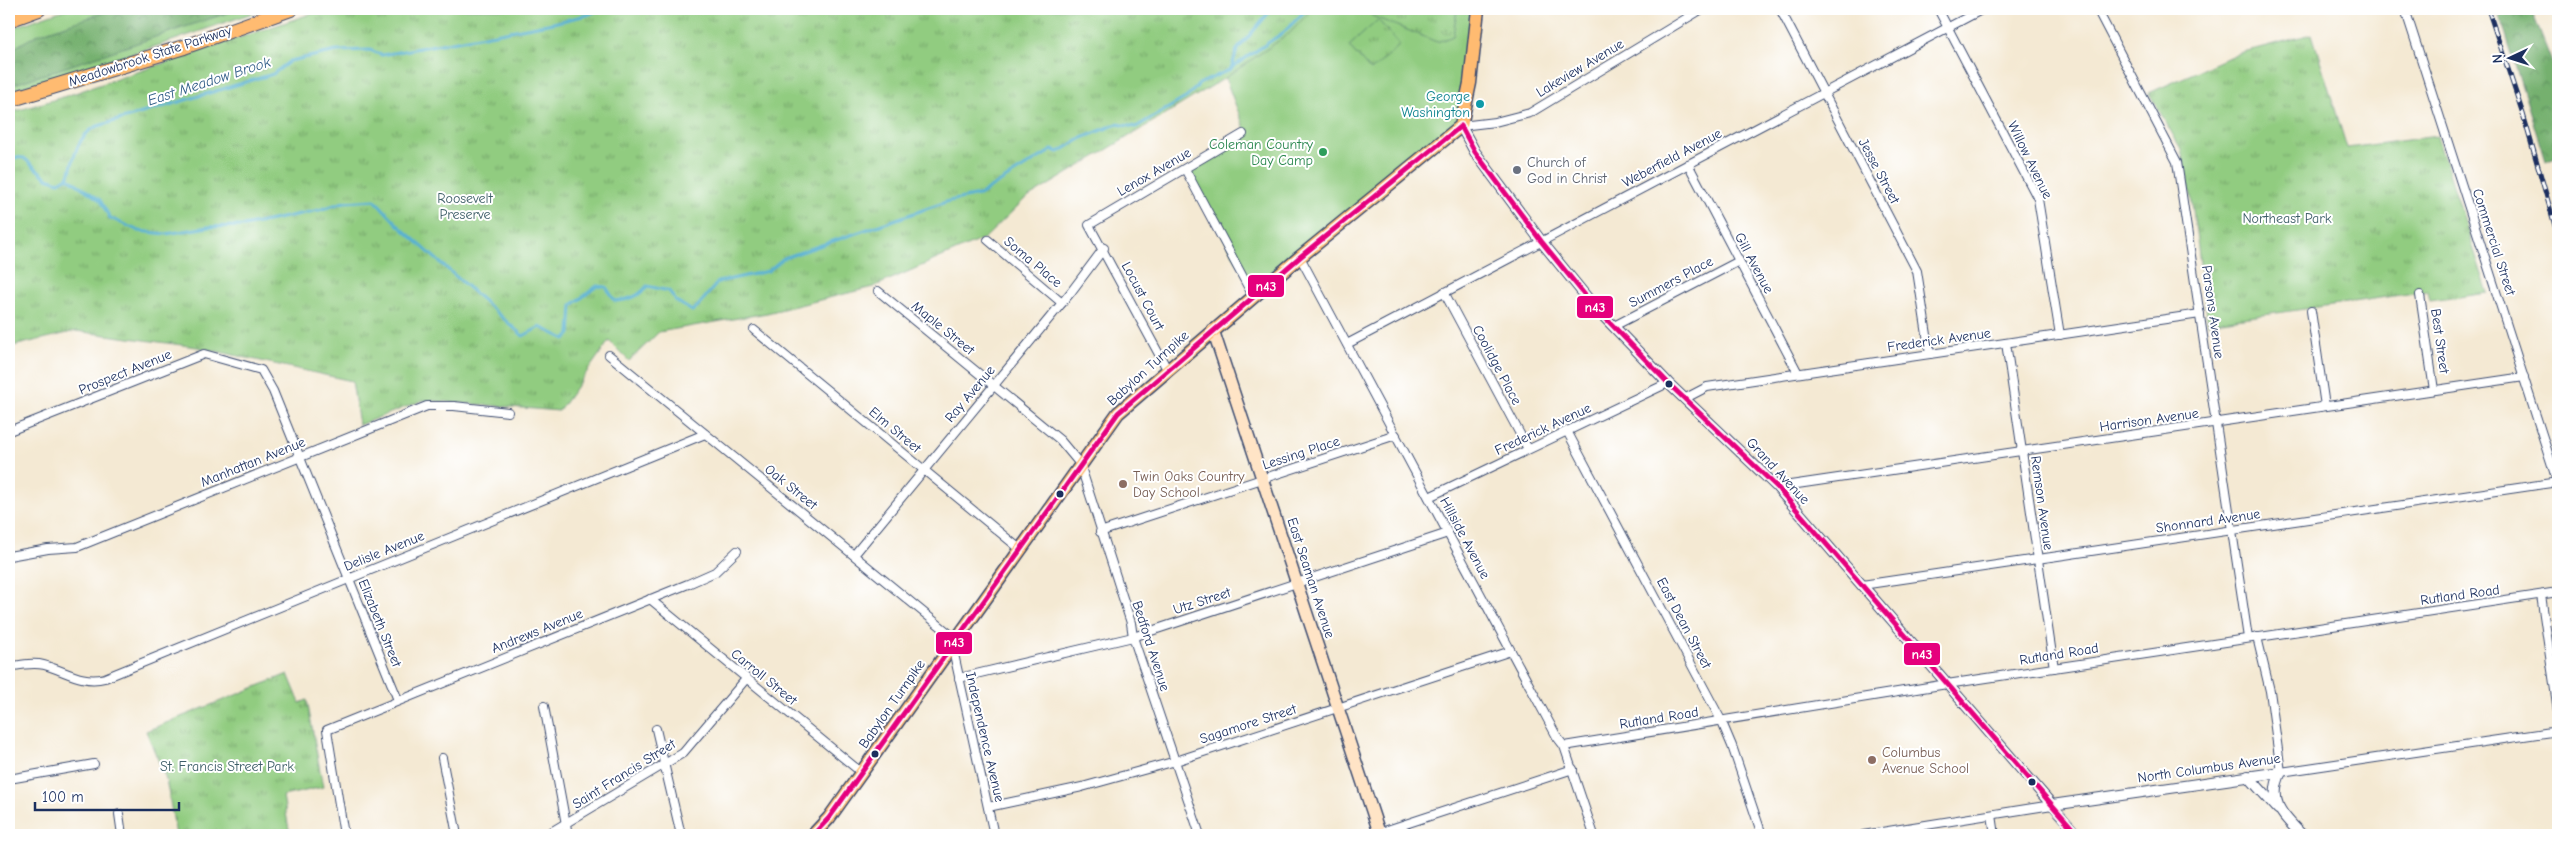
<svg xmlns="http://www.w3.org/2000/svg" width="2567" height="844" viewBox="0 0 2567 844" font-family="'Comic Neue',sans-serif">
	<defs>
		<pattern id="forest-crowns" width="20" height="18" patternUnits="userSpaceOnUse" patternTransform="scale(1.25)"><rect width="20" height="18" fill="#74b06e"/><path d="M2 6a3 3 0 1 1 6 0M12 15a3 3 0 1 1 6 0" fill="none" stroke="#5e905e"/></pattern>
		<pattern id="park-tufts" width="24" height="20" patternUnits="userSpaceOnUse" patternTransform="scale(1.25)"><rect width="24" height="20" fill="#91cc80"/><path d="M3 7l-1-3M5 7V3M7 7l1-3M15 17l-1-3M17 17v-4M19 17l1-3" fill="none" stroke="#76a66c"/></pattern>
	</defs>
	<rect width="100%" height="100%" fill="#fff"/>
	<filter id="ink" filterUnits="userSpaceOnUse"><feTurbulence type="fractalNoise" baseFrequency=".02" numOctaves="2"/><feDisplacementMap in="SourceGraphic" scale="10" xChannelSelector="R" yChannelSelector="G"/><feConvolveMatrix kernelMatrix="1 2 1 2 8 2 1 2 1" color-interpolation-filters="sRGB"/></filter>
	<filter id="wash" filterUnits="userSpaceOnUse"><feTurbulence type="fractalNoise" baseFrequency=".0096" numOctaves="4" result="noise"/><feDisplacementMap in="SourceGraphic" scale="20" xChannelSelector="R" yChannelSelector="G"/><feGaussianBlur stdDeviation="1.12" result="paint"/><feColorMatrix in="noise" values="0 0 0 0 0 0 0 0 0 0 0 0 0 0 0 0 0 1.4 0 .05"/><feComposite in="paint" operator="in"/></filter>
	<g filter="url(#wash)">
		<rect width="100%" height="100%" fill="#f4e9d3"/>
		<g fill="#91cc80" stroke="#567e6f">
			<polygon points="66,9 264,9 160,45 9,91 9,29"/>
			<polygon points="1265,9 1479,9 1462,125 1254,294 1188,170 1247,134 1225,78 1281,39"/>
		</g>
		<g fill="url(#forest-crowns)" stroke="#487066">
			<polygon points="114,9 239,9 9,86 9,51 36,35"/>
			<polygon points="2498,9 2531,9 2558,78 2558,156 2545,161"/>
		</g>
		<g fill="url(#park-tufts)" stroke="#567e6f">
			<polygon points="325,9 1312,9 1290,33 1225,78 1024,200 985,238 873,287 767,313 659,332 629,361 609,341 559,411 424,400 359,425 352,381 197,347 76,331 9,347 9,113 63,97"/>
			<polygon points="1365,9 1457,9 1453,36 1437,42 1372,16"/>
			<polygon points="1378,20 1400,45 1371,71 1349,46"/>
			<polygon points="2312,34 2347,148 2437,136 2488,293 2430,301 2428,291 2208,323 2191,195 2181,149 2149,93 2236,54"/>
			<polygon points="288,674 300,703 307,700 323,787 283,796 290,835 176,835 166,779 146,731"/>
		</g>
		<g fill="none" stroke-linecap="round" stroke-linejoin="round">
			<g stroke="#56b0d3" stroke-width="3">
				<polyline points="1231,68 1284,32 1307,9"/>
				<path d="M9 157 24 158 47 178 59 182 69 176C74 157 77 137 95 127L273 74 290 61 337 51 370 50 382 55 553 23 587 15 601 9"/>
				<path d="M67 177 100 200 110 218 139 231 166 234 208 227 244 226 319 210 344 202 375 200 399 226 523 336 540 327 565 339 570 334 572 305 597 286 606 287 615 301C628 300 639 297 647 286L669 291 676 301 692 311 698 306 718 282 768 271 784 258 949 201 979 195 1052 150 1059 152 1082 138 1117 124 1136 127 1187 97 1199 84 1231 69 1237 50 1272 9"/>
			</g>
		</g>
	</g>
	<g filter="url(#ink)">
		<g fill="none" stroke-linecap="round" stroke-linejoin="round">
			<defs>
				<g id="minor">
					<polyline points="1780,9 1917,271 1930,354"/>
					<polyline points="1938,9 2038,199 2060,335"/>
					<polyline points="2097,9 2177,162 2248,638"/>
					<polyline points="2405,9 2558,484"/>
					<polyline points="1461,126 1495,122 1530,113 1702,9"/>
					<polyline points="1688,164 1798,373"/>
					<polyline points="1185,169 1253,296"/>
					<polyline points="988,240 1062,303"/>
					<polyline points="1300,257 1557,737 1564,746 1594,835"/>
					<polyline points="878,291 1060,440 1080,464 1131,623 1133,637 1200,835"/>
					<polyline points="1444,292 1528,449"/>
					<polyline points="2420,295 2434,390"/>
					<polyline points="2311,311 2325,406"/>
					<polyline points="1614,326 1739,261"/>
					<polyline points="754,330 1020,549"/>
					<polyline points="2006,343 2054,668"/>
					<polyline points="1347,344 1983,9"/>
					<polyline points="609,355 956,639"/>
					<polyline points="1167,369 1089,225 1243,134"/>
					<polyline points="1684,399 1707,387 2200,314"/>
					<polyline points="9,431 204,354 261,370 273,391 398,700"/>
					<polyline points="1567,431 1721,720 1732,746 1762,835"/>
					<polyline points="1777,487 2524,377"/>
					<polyline points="1429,497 1668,383"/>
					<polyline points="1100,532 1396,435"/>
					<polyline points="854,555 1071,292 1104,248"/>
					<polyline points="9,556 48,549 77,547 427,406 454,406 508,412"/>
					<polyline points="1862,585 2558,482"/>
					<polyline points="2541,595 2558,711"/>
					<polyline points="650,599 862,773"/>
					<polyline points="2257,637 2270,691 2281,772 2558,731"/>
					<polyline points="952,645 994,835"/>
					<path d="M9 667C20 665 33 662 44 665 66 671 82 684 105 678L705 434"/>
					<polyline points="959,678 1133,637 1448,533"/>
					<polyline points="544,706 568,835"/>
					<polyline points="656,729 681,835"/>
					<polyline points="1564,746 1947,684 2558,592"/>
					<polyline points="442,758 457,835"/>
					<polyline points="9,779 94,764"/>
					<polyline points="988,807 1082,787 1176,761 1511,651"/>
					<polyline points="119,814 122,835"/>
					<polyline points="1992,815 1995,835"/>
					<polyline points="9,822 11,835"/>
					<polyline points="344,835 327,730 688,584 715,572 737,551"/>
					<polyline points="546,835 683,753 746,679"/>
					<polyline points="1372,835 1573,769"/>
					<polyline points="1863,835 2052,805 2078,835"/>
				</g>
				<g id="tertiary">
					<polyline points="1461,126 1475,152 1541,241 1593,305 1668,383 1777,487 2052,805 2281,772"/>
					<path d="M2281 772C2267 801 2282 815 2302 835"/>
					<polyline points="2248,776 2278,809"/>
				</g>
				<polyline id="secondary" points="1213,330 1380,835"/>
				<polyline id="primary" points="813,835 829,818 1118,413 1300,257 1461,126 1470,83 1478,9"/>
				<g id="motorway">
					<polyline points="9,20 39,9"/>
					<polyline points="9,100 184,47 291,9"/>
				</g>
			</defs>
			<use href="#minor" stroke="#3c4b70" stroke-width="10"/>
			<use href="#tertiary" stroke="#3c4b70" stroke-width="12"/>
			<use href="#secondary" stroke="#3c4b70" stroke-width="14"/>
			<use href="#primary" stroke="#3c4b70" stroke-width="15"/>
			<use href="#motorway" stroke="#3c4b70" stroke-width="16"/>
			<use href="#minor" stroke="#fff" stroke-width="8"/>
			<use href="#tertiary" stroke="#fff" stroke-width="10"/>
			<use href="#secondary" stroke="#ffe4c6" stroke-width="11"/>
			<use href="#primary" stroke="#ffbb71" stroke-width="12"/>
			<use href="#motorway" stroke="#ffbb71" stroke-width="14"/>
			<defs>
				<polyline id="rail" points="2488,9 2523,114 2558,236"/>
			</defs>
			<use href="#rail" stroke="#1b2f5e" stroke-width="5"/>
			<use href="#rail" stroke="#fff" stroke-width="3" stroke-dasharray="9" stroke-linecap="butt"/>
			<defs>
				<polyline id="bus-1" points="813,835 829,818 1118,413 1300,257 1461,126 1475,152 1541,241 1593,305 1668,383 1777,487 2078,835"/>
			</defs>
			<use href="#bus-1" stroke="#fff" stroke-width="9"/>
			<use href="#bus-1" stroke="#e5007d" stroke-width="5"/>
		</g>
	</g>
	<circle fill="#0f9aa8" stroke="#fff" stroke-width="2" cx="1480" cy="104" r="5"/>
	<circle fill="#2e9e5b" stroke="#fff" stroke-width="2" cx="1323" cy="152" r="5"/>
	<circle fill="#6b7280" stroke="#fff" stroke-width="2" cx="1517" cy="170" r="5"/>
	<g fill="#1b2f5e" stroke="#fff" stroke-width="2">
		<circle cx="1669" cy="384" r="4.5"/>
		<circle cx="1060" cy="494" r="4.5"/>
		<circle cx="875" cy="754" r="4.5"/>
		<circle cx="2032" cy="782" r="4.5"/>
	</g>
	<g fill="#8d6e63" stroke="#fff" stroke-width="2">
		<circle cx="1123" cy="484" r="5"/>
		<circle cx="1872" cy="760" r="5"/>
	</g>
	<g text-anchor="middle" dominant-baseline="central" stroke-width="4" stroke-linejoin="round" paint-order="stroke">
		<g font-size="14" fill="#1b2f5e" stroke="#fff">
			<text transform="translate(150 56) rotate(-18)">Meadowbrook State Parkway</text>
			<text transform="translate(1580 68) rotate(-31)">Lakeview Avenue</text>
			<text transform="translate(1672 158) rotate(-28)">Weberfield Avenue</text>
			<text transform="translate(2030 160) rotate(64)">Willow Avenue</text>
			<text transform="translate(1879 171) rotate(62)">Jesse Street</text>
			<text transform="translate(1154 172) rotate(-30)">Lenox Avenue</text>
			<text transform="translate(2494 242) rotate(72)">Commercial Street</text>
			<text transform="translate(1033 262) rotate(40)">Soma Place</text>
			<text transform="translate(1754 263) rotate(62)">Gill Avenue</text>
			<text transform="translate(1671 282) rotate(-28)">Summers Place</text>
			<text transform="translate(1143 296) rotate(62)">Locust Court</text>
			<text transform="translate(2213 312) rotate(82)">Parsons Avenue</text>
			<text transform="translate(943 328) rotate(39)">Maple Street</text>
			<text transform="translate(1939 340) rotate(-8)">Frederick Avenue</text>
			<text transform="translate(2440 341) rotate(82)">Best Street</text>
			<text transform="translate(1497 365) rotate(62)">Coolidge Place</text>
			<text transform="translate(1148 368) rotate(-42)">Babylon Turnpike</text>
			<text transform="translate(125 372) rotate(-22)">Prospect Avenue</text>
			<text transform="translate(970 394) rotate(-50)">Ray Avenue</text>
			<text transform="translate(2149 420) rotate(-8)">Harrison Avenue</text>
			<text transform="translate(1543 429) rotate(-25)">Frederick Avenue</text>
			<text transform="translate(895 430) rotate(40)">Elm Street</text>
			<text transform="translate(1301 453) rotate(-18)">Lessing Place</text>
			<text transform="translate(253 462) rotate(-22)">Manhattan Avenue</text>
			<text transform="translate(1778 471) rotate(47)">Grand Avenue</text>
			<text transform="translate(791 487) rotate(39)">Oak Street</text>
			<text transform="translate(2042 503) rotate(82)">Remson Avenue</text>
			<text transform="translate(2208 521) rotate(-8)">Shonnard Avenue</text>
			<text transform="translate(1465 538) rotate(62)">Hillside Avenue</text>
			<text transform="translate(384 551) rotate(-22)">Delisle Avenue</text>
			<text transform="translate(1311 578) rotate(72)">East Seaman Avenue</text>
			<text transform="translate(2460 595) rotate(-8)">Rutland Road</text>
			<text transform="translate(1202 601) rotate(-18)">Utz Street</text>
			<text transform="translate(380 623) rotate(68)">Elizabeth Street</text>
			<text transform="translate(1684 623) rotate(62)">East Dean Street</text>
			<text transform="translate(537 631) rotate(-22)">Andrews Avenue</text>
			<text transform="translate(1151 646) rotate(72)">Bedford Avenue</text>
			<text transform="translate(2059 654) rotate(-9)">Rutland Road</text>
			<text transform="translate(764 677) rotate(39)">Carroll Street</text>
			<text transform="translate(892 704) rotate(-55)">Babylon Turnpike</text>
			<text transform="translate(1659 718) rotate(-9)">Rutland Road</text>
			<text transform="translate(1248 724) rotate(-18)">Sagamore Street</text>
			<text transform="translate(985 737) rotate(77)">Independence Avenue</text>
			<text transform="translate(2209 768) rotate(-8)">North Columbus Avenue</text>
			<text transform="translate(624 774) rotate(-32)">Saint Francis Street</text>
		</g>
		<g font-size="14" fill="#0d838f" stroke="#fff" text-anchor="end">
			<text x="1470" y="96">George<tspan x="1470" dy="16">Washington</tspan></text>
		</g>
		<g font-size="14" fill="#27864d" stroke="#fff" text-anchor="end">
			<text x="1313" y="144">Coleman Country<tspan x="1313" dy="16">Day Camp</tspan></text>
		</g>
		<g font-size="14" fill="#5b616d" stroke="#fff" text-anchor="start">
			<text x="1527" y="162">Church of<tspan x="1527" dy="16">God in Christ</tspan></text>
		</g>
		<g font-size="14" fill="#3e5e68" stroke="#fff">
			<text x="465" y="198">Roosevelt<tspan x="465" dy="16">Preserve</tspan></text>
			<text x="2287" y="218">Northeast Park</text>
			<text x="227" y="766">St. Francis Street Park</text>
		</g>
		<g font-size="14" fill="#785e54" stroke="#fff" text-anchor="start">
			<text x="1133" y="476">Twin Oaks Country<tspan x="1133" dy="16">Day School</tspan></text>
			<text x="1882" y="752">Columbus<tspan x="1882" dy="16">Avenue School</tspan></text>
		</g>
		<g font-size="15" font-style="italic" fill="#305c87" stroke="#fff">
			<text transform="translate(209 81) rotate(-18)">East Meadow Brook</text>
		</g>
	</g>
	<g stroke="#fff" stroke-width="2">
		<rect x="1247" y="274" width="38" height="24" rx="5" fill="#e5007d"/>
		<rect x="1576" y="295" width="38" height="24" rx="5" fill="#e5007d"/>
		<rect x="935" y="631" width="38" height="24" rx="5" fill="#e5007d"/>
		<rect x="1903" y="642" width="38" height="24" rx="5" fill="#e5007d"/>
	</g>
	<g font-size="14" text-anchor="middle" font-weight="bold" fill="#fff">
		<text x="1266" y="291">n43</text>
		<text x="1595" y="312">n43</text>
		<text x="954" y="647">n43</text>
		<text x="1922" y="659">n43</text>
	</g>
	<rect width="2567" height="844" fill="none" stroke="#fff" stroke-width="30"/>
	<g transform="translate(2510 58) rotate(266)" stroke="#ffffff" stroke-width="4" paint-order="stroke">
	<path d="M0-4L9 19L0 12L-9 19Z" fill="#1b2f5e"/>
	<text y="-8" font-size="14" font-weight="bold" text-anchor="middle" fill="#1b2f5e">N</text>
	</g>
	<path d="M35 802v8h144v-8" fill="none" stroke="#1b2f5e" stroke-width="2.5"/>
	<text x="42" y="802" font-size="15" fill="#1b2f5e" stroke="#ffffff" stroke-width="4" paint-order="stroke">100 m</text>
</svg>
